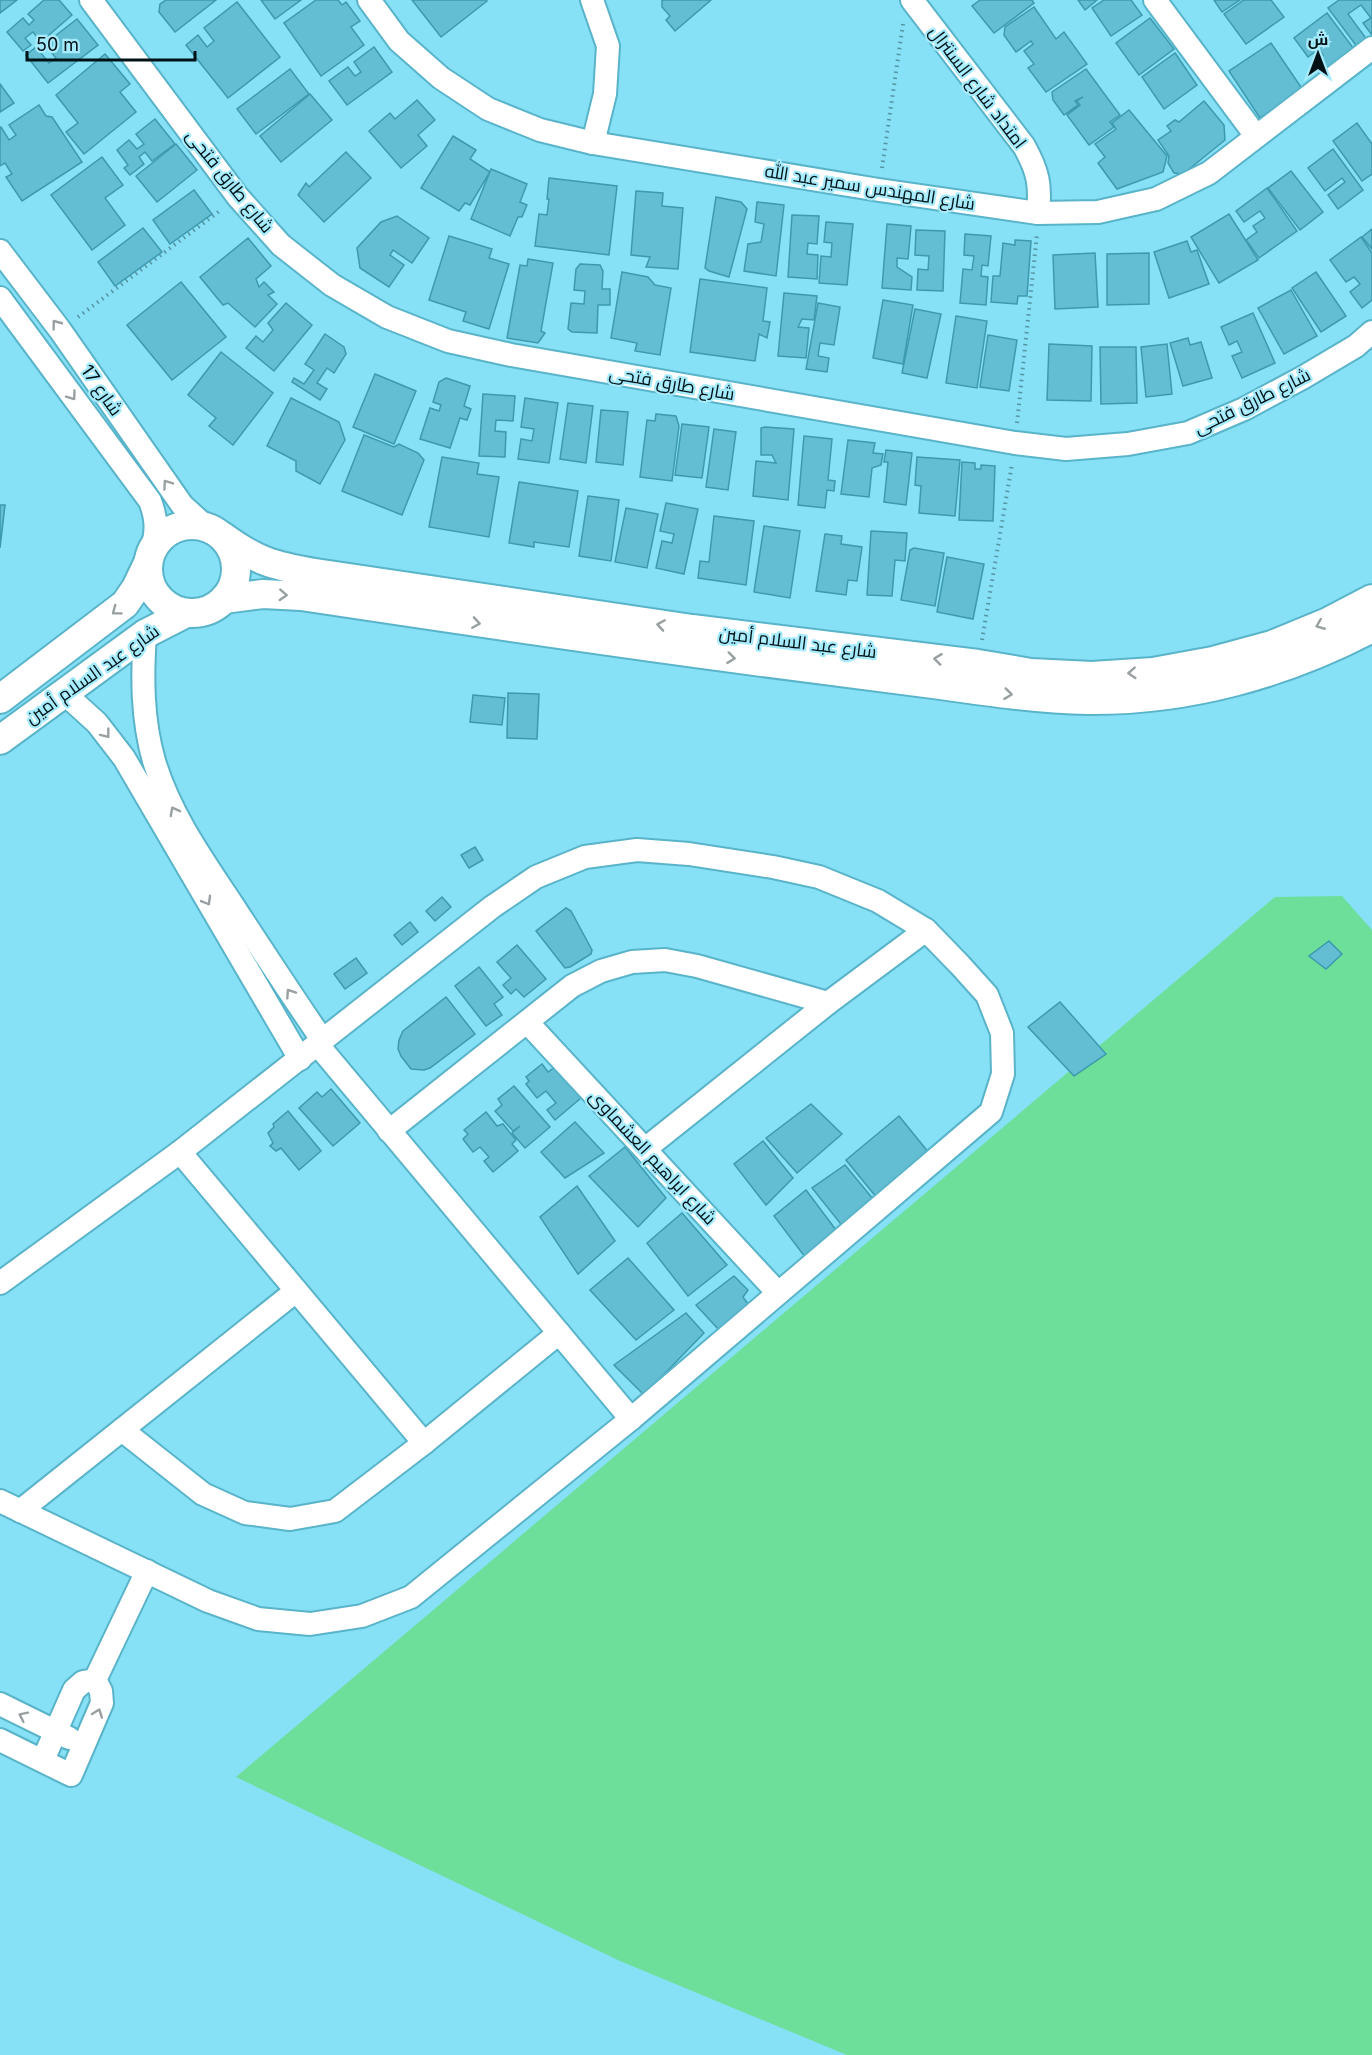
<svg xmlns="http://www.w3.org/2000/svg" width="1372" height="2055" viewBox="0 0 1372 2055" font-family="Inter,Cairo,sans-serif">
	<rect width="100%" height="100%" fill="#86e0f6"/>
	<polygon fill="#6ddf9a" points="1342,896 1372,930 1372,2055 847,2055 620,1961 236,1777 1275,897"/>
	<g fill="#63bed3" stroke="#3c9aae" stroke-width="1.5">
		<polygon points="0,0 17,0 0,13"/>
		<polygon points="44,0 59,0 72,15 41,42 33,32 25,38 31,45 23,51 7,32 23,18 29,25 34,20 28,14"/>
		<polygon points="166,0 216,0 175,32 159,12 160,4"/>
		<polygon points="261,0 301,0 275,19"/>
		<polygon points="316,0 338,0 342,5 346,2 360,21 351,27 364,45 321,76 284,23"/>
		<polygon points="412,0 486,0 487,1 441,37"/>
		<polygon points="662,0 711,0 675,31 666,20 670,16 662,7"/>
		<polygon points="980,0 1032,0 1034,3 994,33 972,6"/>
		<polygon points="1078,0 1097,0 1085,10"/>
		<polygon points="1104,0 1131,0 1142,15 1111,36 1092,8"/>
		<polygon points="1214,0 1240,0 1222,12"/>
		<polygon points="1244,0 1271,0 1284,17 1246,44 1224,14"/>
		<polygon points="1339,0 1372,0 1372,35 1363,23 1371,18 1361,5 1348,14 1368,41 1358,48 1328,8"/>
		<polygon points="237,2 280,57 228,98 186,45 198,35 207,47 214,41 204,28"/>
		<polygon points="1034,7 1056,39 1064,32 1087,64 1046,92 1028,68 1034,64 1024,51 1033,44 1031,41 1016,52 1004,35 1005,27"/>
		<polygon points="1327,13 1354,49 1321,73 1313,63 1323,55 1319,49 1308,57 1294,38"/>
		<polygon points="1150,18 1174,49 1139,75 1116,43"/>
		<polygon points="77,19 98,45 48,83 26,55 36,47 49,63 56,58 46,46 46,43"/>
		<polygon points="1271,43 1303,90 1260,118 1229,71"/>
		<polygon points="374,47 392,72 347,105 329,81 348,67 355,76 361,72 354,62"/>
		<polygon points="1175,53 1197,85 1164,109 1142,77"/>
		<polygon points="105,54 130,84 120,92 136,112 84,154 66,132 78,123 56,95"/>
		<polygon points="290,69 309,94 256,134 237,109"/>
		<polygon points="1086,69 1120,115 1110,122 1114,127 1089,145 1067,115 1080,105 1077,101 1083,97 1075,101 1078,105 1064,115 1053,100 1052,92"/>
		<polygon points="0,84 14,103 0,112"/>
		<polygon points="310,94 332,120 281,162 260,136"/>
		<polygon points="417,100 435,120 418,135 427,146 401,168 369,131 390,113 395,119"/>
		<polygon points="1204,101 1224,125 1225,140 1183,174 1174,173 1168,163 1169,156 1158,140 1171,131 1167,126 1175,120 1179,122"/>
		<polygon points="39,105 46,116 52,117 82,162 22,201 6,177 12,174 5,163 0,166 0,128 1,127 9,140 16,135 9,125"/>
		<polygon points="1129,110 1167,156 1163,172 1117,189 1098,163 1105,157 1095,144 1116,129 1112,123"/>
		<polygon points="155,119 175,144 152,161 145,152 139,157 144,164 130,175 124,168 128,165 117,150 129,140 137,149 144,144 136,134"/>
		<polygon points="1357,123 1372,144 1372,174 1362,181 1333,141"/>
		<polygon points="453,136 476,150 470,159 490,172 470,205 465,203 459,211 421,188"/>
		<polygon points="176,144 197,170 157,202 136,176"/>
		<polygon points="1333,149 1363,190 1338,209 1328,195 1345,182 1342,178 1325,191 1308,168"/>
		<polygon points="346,152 371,178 324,222 298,195 306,183 309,187"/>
		<polygon points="102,157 123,185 105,198 125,225 92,250 51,195"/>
		<polygon points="491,169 527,184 520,202 527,205 522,217 518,217 510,236 471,219"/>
		<polygon points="1291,171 1323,212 1300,230 1268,188"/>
		<polygon points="549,178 617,186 609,255 535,246 539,214 547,215 549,199 547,199"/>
		<polygon points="1267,188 1297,231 1259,258 1246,240 1257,232 1253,226 1265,218 1260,211 1244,222 1236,211"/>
		<polygon points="194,190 212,214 170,244 153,220"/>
		<polygon points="636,191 663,193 662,206 683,208 678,269 646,267 650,257 631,255"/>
		<polygon points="716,197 741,202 747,209 729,277 709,271 705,268"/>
		<polygon points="757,202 784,205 776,276 744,271 748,244 761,242 764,224 755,222"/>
		<polygon points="1229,214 1258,260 1219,283 1191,237"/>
		<polygon points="792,215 819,216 817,244 808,243 807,254 818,255 817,279 788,277"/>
		<polygon points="397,216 429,238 412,263 393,250 390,255 404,265 389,287 360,268 357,248 381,222"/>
		<polygon points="826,222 853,224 847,285 819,283 821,256 831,257 832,243 824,242"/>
		<polygon points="887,224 911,226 908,259 897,258 897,267 912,277 911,290 882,288"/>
		<polygon points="143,228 162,252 115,286 98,262"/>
		<polygon points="1372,229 1372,249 1362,237"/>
		<polygon points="916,230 945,231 943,291 917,290 918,269 928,270 929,256 915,255"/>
		<polygon points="965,234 991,236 988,266 982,265 981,276 988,277 986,305 960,303 963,269 972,270 974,256 964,255"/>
		<polygon points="449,236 492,249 489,258 509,264 489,329 463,321 466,312 429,300"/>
		<polygon points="1361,237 1372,253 1372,300 1362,308 1350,292 1360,284 1354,277 1346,282 1330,260"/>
		<polygon points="248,238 271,266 256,279 259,287 264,282 274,292 268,295 277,304 255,327 228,303 223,305 200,277"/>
		<polygon points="1015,240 1031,241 1027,296 1018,296 1017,304 991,302 993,276 1000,276 1003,243 1015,245"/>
		<polygon points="1187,241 1191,252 1197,250 1209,284 1169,298 1154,252"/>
		<polygon points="1095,253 1098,307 1055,309 1053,255"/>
		<polygon points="1149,253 1149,304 1107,305 1107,254"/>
		<polygon points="528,259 553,263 541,331 545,333 538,343 507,338 520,265 527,266"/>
		<polygon points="580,264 600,265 603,271 602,289 610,289 610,305 598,305 597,333 572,332 568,329 571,303 584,304 585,291 574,290 576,269"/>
		<polygon points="622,272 648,277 655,285 671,288 660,355 635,351 637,343 611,338"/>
		<polygon points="1316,272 1346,316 1321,332 1292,288"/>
		<polygon points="700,279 767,288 763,321 770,322 767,338 759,334 755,361 690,352"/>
		<polygon points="181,282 226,337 172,380 127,325"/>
		<polygon points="1291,290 1317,336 1284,354 1258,308"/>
		<polygon points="784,293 817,296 814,320 802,319 798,327 809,328 806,358 778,356"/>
		<polygon points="883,300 913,305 903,364 873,358"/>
		<polygon points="286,303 312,325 274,371 246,348 256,336 263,342 273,330 268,323"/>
		<polygon points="818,303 840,307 834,345 820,343 818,356 829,358 827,372 806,369"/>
		<polygon points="915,309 941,314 927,378 902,373"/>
		<polygon points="1253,313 1275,363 1242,378 1232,356 1242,352 1237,341 1229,345 1221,327"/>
		<polygon points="956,316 987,321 977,388 946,383"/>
		<polygon points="325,334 344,347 346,354 334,373 327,368 317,383 327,389 320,400 292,382 294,378 304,384 314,370 305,364"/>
		<polygon points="988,335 1017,340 1009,391 980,387"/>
		<polygon points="1188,338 1190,345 1201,342 1212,378 1183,386 1170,343"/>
		<polygon points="1049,344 1092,346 1091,401 1047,400"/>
		<polygon points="1167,344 1172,394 1146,397 1141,347"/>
		<polygon points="1100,347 1136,347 1137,403 1101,404"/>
		<polygon points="221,352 273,393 233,445 209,426 216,418 188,395"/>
		<polygon points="375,374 416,391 394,444 353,427"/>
		<polygon points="446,378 470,386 464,406 471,409 467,420 460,418 450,448 420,439 430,408 439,411 441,405 433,402 439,382"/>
		<polygon points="483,394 515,396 513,421 496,420 495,431 506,432 505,457 479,456"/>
		<polygon points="291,398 339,422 345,440 320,484 296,471 296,461 267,446"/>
		<polygon points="525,398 558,403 549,463 518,459 521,439 532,441 534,429 521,427"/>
		<polygon points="568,403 593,406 586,463 560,459"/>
		<polygon points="601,410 628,412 623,465 596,462"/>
		<polygon points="656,414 676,416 679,426 672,481 640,477 647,420 655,421"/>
		<polygon points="682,424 709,427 702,478 675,475"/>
		<polygon points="765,427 794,429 788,500 753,496 756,461 776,463 772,455 761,455 761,428"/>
		<polygon points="714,429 736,432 728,490 706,487"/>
		<polygon points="364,435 394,447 399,444 418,453 424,460 402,515 342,491"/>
		<polygon points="804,436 832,439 828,480 835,481 834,491 827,490 825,508 798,505"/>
		<polygon points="848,440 875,443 873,453 883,454 881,465 872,468 869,497 841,494"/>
		<polygon points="886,450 912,453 906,505 884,502 888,462 884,462"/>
		<polygon points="442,457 479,463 477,474 499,477 489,537 429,527"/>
		<polygon points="917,457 960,460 955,516 919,513 921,486 915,485"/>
		<polygon points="962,462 975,463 975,469 981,469 981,465 995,466 993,521 959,520"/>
		<polygon points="519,482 578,491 569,547 534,542 534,547 509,543"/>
		<polygon points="588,496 619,500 611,561 579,556"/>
		<polygon points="666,503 698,509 684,574 656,568 662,541 672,543 674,534 660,531"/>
		<polygon points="0,505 5,505 0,548"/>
		<polygon points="626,508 658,514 647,568 615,562"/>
		<polygon points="714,516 754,521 746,585 698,578 700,561 709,562"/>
		<polygon points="764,526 800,531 790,598 754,592"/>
		<polygon points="871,531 907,533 905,561 895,560 892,596 867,595"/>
		<polygon points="825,534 842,536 841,544 862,547 857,581 848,580 846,595 816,591"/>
		<polygon points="914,548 944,553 935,606 901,600 910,550"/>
		<polygon points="947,557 984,564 973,619 937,612"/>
		<polygon points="508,693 539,694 537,739 507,738"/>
		<polygon points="473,695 505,698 502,725 470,722"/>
		<polygon points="475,847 483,860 469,868 461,855"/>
		<polygon points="442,897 451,907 435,921 426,911"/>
		<polygon points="566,908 571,911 592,950 591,954 570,967 565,968 536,931"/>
		<polygon points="410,922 418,932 402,945 394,935"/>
		<polygon points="1329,941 1342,954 1326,969 1309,956"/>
		<polygon points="517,945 546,979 524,997 516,989 511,994 503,985 511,978 497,962"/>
		<polygon points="356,958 367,973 345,989 334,974"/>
		<polygon points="479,967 503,997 494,1004 502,1015 486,1026 455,986"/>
		<polygon points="446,997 475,1034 430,1068 424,1070 411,1069 401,1056 398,1049 399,1040 403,1031"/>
		<polygon points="1060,1002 1106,1054 1074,1076 1028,1027"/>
		<polygon points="542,1064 548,1072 555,1067 565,1080 569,1077 574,1084 570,1086 581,1098 555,1120 547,1110 556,1103 546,1091 537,1098 526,1084 529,1081 526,1077"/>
		<polygon points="514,1086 550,1127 525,1148 512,1133 520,1126 513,1131 495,1111 502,1105 498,1099"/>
		<polygon points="331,1089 360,1123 333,1146 299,1108 317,1092 322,1097"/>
		<polygon points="811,1104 842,1134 797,1173 766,1138"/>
		<polygon points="288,1111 321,1151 299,1170 281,1148 276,1151 270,1146 273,1143 268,1133 274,1127 273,1124"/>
		<polygon points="486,1112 497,1126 503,1124 516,1140 512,1144 518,1151 493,1172 484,1161 489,1157 480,1147 473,1152 463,1139 468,1134 464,1130"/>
		<polygon points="899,1116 929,1153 877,1198 846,1160"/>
		<polygon points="575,1122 604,1153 565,1178 541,1152"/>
		<polygon points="763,1141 793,1178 766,1205 734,1164"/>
		<polygon points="625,1147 666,1198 638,1227 589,1176"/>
		<polygon points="845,1165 873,1199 844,1228 812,1188"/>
		<polygon points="577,1186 615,1241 578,1274 540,1217"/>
		<polygon points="806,1190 836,1230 805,1257 774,1216"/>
		<polygon points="682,1213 727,1265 688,1296 647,1243"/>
		<polygon points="628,1258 674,1310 636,1340 590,1290"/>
		<polygon points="734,1276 748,1290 743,1297 748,1304 719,1330 696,1305"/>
		<polygon points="686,1313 704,1333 644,1395 614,1365"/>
	</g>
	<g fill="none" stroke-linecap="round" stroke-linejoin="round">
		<defs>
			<g id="minor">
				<polyline points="91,0 238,197 281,245 332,285 387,317 448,341 511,355 1015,443 1066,449 1128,444 1188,433 1244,409 1302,378 1356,346 1372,332"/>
				<polyline points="369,0 399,41 441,78 488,109 540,130 593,143 879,190 1038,213 1098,212 1156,199 1209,173 1372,48"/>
				<polyline points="592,0 608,46 605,94 593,143"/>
				<path d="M912 0 1024 146C1038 171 1041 185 1038 213"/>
				<polyline points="1155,0 1256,136"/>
				<polyline points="0,251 60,330 182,505 206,527"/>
				<path d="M0 298 150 501C157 519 157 531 152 550"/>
				<path d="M145 634C142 677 142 719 154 761 170 814 202 859 232 904 262 950 292 996 323 1041"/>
				<polyline points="64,693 97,723 124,758 300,1059"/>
				<polyline points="527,1022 778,1293"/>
				<polyline points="318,1045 631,1419"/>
				<polyline points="389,1131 572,986 601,971 632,962 665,960 697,966 828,1003"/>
				<polyline points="645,1149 828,1003 926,930"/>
				<polyline points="180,1152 424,1443"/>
				<polyline points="0,1283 180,1152 492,907 536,877 585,857 637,850 689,854 773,867 819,877 878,901 926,930 960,965 987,995 1002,1033 1003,1074 991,1112 631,1419 411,1597 362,1616 310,1624 258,1619 208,1601 0,1501"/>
				<polyline points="122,1430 203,1494 245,1513 290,1519 335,1511 424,1443 559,1333"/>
				<polyline points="20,1511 296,1291"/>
				<polyline points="95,1680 147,1571"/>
				<polyline points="0,1704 69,1738"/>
				<polyline points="0,1740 71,1775 102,1703 101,1691 95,1680"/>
				<polyline points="43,1760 74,1690 83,1682 95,1680"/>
			</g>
			<g id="tertiary">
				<circle cx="192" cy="569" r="44"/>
				<path d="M222 536C256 561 274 566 315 573L692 629 978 664 1031 673 1092 676 1153 672 1213 661 1272 645 1328 622 1372 599"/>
				<path d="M224 599 263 594 301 596C454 619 608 642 762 662 821 670 881 677 941 685 990 692 1039 699 1088 700 1187 701 1285 674 1372 628"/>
				<polyline points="0,699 125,604 136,588 148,563"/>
				<polyline points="0,740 145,634 186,613"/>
			</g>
		</defs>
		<use href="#minor" stroke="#59b4c9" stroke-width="26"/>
		<use href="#tertiary" stroke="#59b4c9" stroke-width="32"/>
		<g stroke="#5595a4" stroke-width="4" stroke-dasharray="1.5 4.5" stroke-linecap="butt">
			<polyline points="882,168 903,24"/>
			<polyline points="78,317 221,210"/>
			<polyline points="1017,423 1037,234"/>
			<polyline points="982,640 1012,464"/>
		</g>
		<use href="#minor" stroke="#fff" stroke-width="22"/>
		<use href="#tertiary" stroke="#fff" stroke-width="28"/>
	</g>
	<defs><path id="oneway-chevron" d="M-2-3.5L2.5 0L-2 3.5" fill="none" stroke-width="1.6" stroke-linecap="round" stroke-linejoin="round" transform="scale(1.5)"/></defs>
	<g stroke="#99a0a2">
		<use href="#oneway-chevron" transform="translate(56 324) rotate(-127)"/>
		<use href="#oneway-chevron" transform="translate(72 396) rotate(54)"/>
		<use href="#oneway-chevron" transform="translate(167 484) rotate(-125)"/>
		<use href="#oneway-chevron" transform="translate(283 595) rotate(3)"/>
		<use href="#oneway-chevron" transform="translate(116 611) rotate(143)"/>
		<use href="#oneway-chevron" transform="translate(476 623) rotate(9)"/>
		<use href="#oneway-chevron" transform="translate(661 625) rotate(-171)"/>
		<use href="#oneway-chevron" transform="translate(1320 625) rotate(158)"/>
		<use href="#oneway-chevron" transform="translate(731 658) rotate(7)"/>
		<use href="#oneway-chevron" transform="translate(938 659) rotate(-173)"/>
		<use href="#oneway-chevron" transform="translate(1132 673) rotate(176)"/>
		<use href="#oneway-chevron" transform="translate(1008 694) rotate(7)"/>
		<use href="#oneway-chevron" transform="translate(106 734) rotate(52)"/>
		<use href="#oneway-chevron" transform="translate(174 811) rotate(-118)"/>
		<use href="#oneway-chevron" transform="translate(207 901) rotate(60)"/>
		<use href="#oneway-chevron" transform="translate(290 993) rotate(-124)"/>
		<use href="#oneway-chevron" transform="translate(98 1713) rotate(-70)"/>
		<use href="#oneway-chevron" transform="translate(23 1716) rotate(-154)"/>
	</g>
	<g text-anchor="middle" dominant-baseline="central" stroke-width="4.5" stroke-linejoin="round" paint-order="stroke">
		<g font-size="18" fill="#011216" stroke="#a5ebfc">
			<text transform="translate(978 87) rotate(53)">امتداد شارع السنترال</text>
			<text transform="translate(230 181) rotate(51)">شارع طارق فتحى</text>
			<text transform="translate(870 187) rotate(9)">شارع المهندس سمير عبد الله</text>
			<text transform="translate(672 383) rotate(10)">شارع طارق فتحى</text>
			<text transform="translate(102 390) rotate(55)">شارع 17</text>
			<text transform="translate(1252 401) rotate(-26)">شارع طارق فتحى</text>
			<text transform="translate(798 642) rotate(7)">شارع عبد السلام أمين</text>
			<text transform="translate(92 674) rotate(-35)">شارع عبد السلام أمين</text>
			<text transform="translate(653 1157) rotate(47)">شارع ابراهيم العشماوى</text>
		</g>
	</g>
	<g transform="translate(1318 54)" stroke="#a5ebfc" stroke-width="4.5" paint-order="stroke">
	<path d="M0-4.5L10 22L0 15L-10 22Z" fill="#011216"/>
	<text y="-9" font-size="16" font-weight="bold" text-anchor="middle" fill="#011216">ش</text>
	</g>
	<path d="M27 51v9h168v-9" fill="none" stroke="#011216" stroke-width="3"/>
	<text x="36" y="51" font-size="18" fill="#011216" stroke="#a5ebfc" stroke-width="4.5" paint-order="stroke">50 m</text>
</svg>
